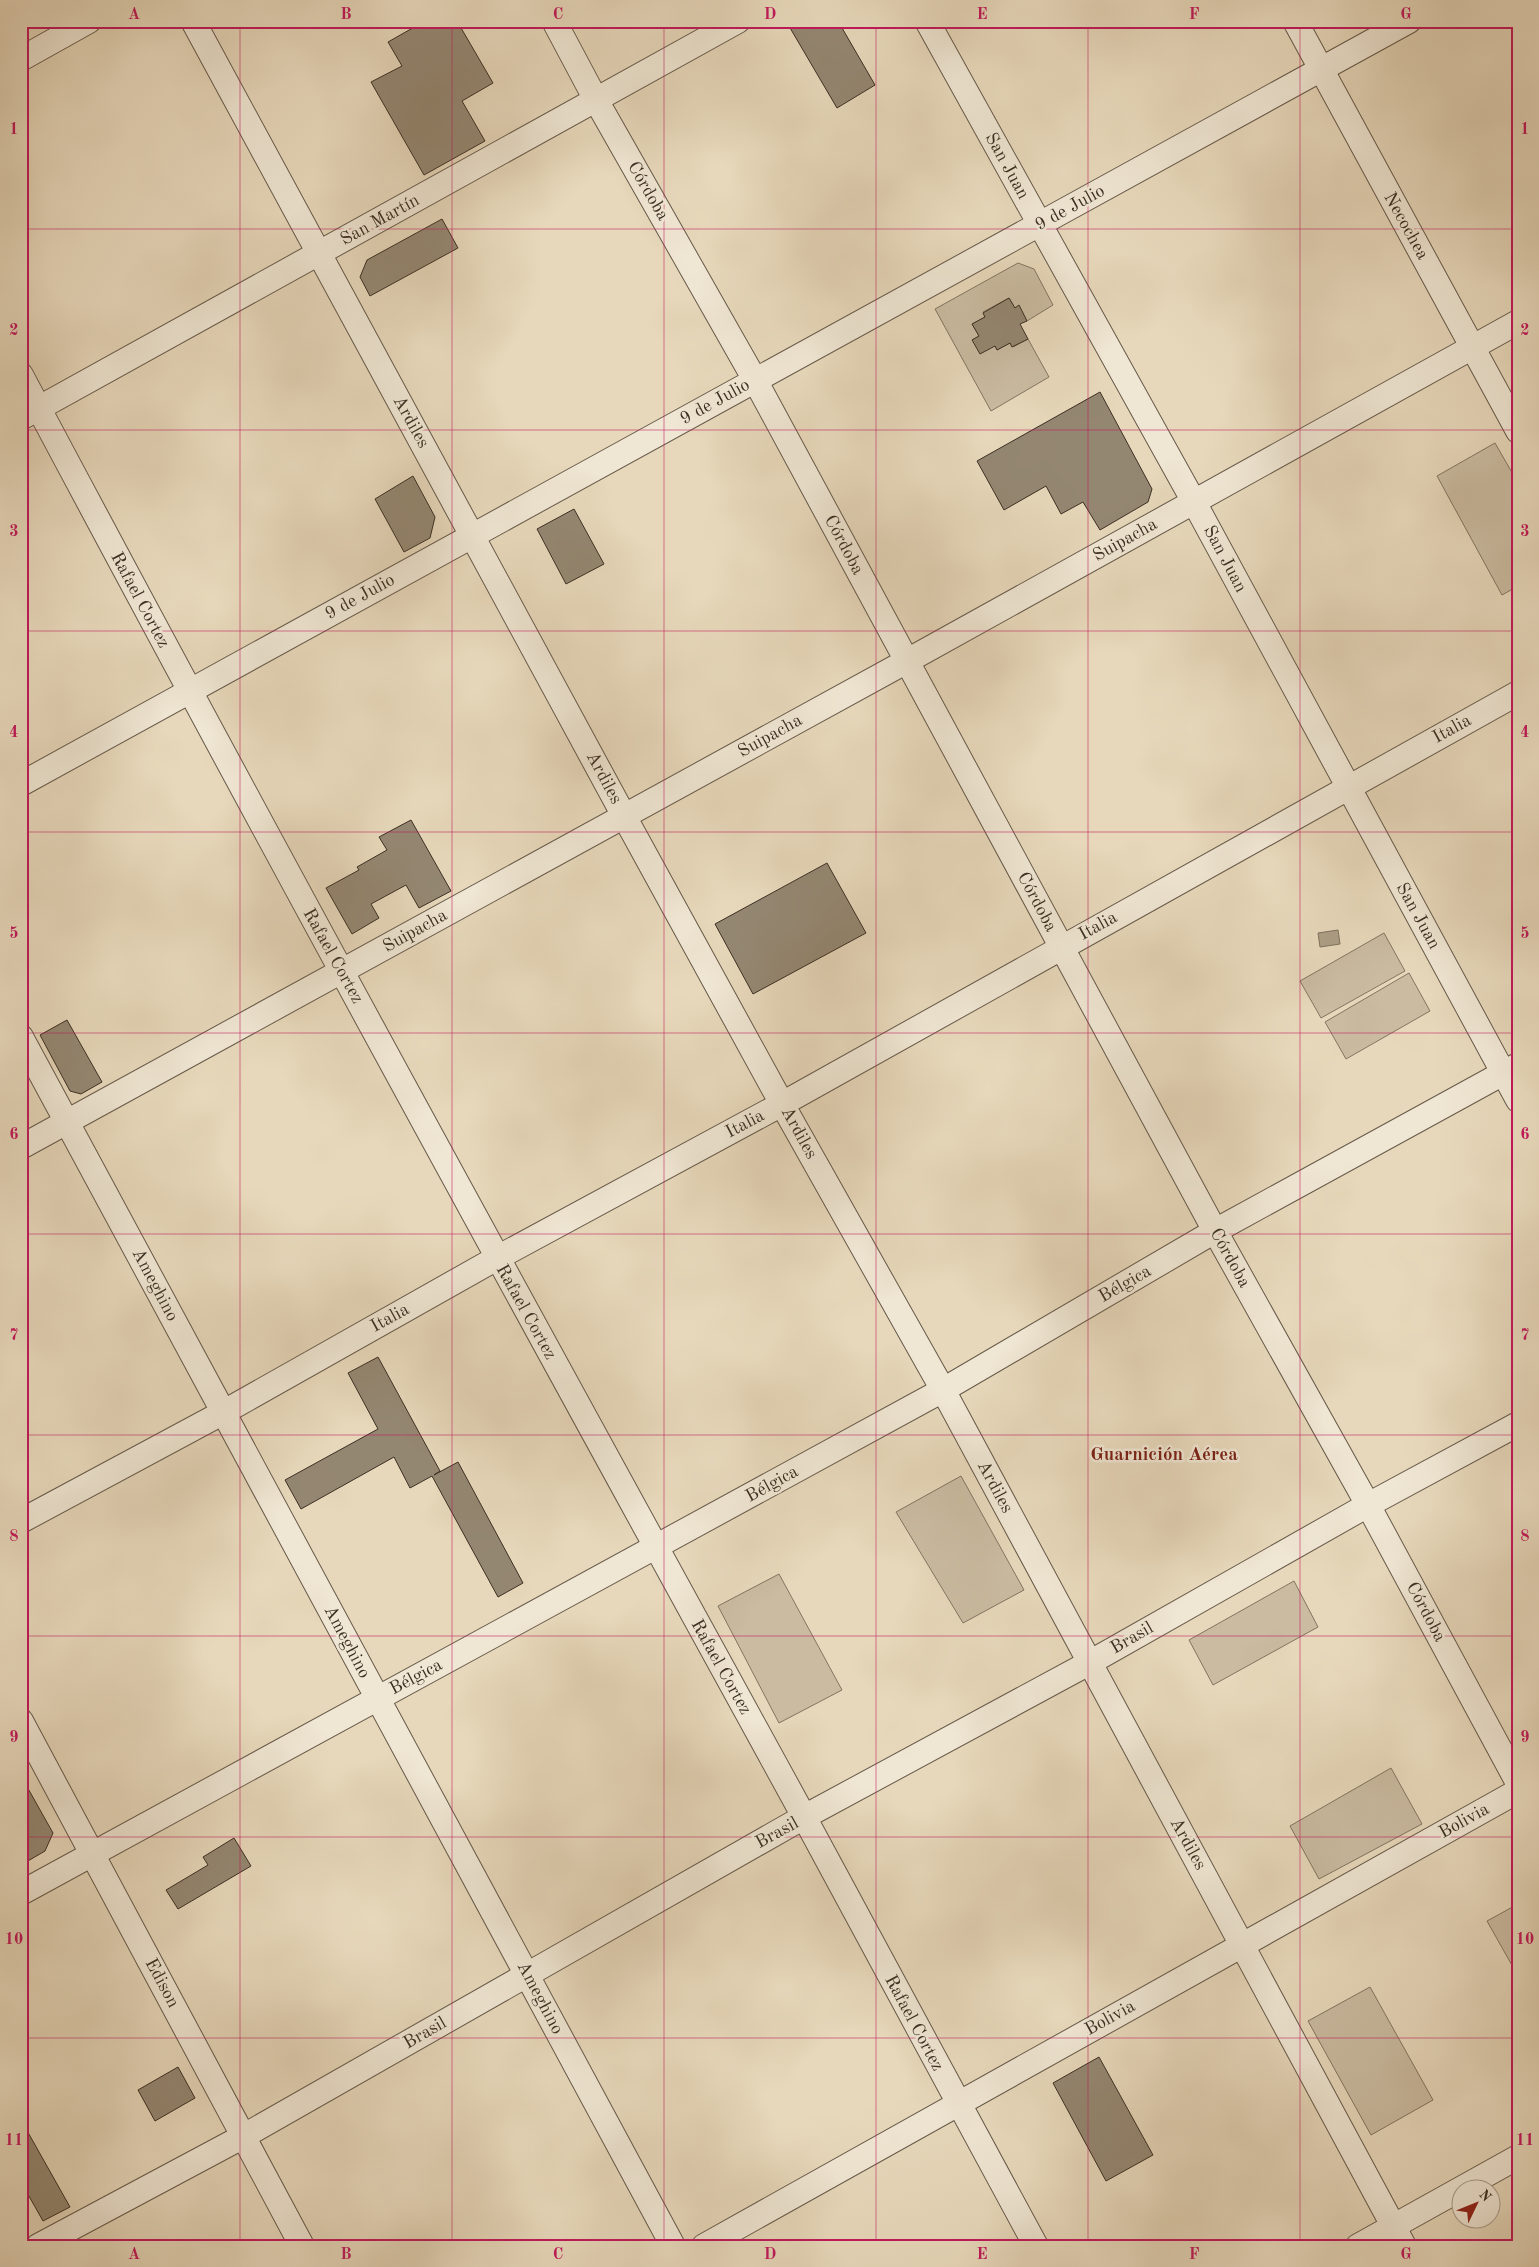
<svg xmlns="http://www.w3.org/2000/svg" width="1539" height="2267" viewBox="0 0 1539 2267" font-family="'Old Standard TT',serif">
	<rect width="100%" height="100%" fill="#e7d8bb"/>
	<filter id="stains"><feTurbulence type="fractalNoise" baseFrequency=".004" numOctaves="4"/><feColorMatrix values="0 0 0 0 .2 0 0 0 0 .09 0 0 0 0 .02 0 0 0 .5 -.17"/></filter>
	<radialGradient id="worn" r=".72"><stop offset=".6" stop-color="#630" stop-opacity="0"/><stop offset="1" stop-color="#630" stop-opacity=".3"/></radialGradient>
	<g fill="#cabba1" stroke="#827562">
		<polygon points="1018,263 1034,269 1053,305 1027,321 1019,306 1015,308 1009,298 983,312 985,317 972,324 979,336 972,340 995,346 997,350 1010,343 1013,347 1028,339 1049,377 991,411 935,309"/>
		<polygon points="1495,443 1518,483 1518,586 1502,595 1437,476"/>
		<polygon points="1384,933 1405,971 1321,1018 1300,981"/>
		<polygon points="1409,973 1430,1011 1346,1059 1325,1022"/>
		<polygon points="961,1476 1024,1590 963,1623 896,1512"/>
		<polygon points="779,1574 842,1690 779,1723 718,1606"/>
		<polygon points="1294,1581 1318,1627 1213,1685 1189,1640"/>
		<polygon points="1391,1768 1422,1824 1319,1879 1290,1826"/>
		<polygon points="1518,1904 1518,1976 1487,1921"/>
		<polygon points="1370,1987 1433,2100 1371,2135 1308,2021"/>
	</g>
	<polygon fill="#ad9f87" stroke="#7f725f" points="1338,930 1340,944 1320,947 1318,933"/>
	<g fill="#948772" stroke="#3b2f23">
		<polygon points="425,21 457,21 493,83 462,101 485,141 424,175 371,82 402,66 388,42"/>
		<polygon points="786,21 838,21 875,85 837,108"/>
		<polygon points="442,219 458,248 370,296 360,277 367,260"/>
		<polygon points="1009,298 1015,308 1019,305 1027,321 1020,324 1028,339 1012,347 1010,343 997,350 995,346 980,354 972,340 979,336 972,324 985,317 983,313"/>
		<polygon points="1100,392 1152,489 1148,502 1100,530 1083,502 1061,514 1046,486 1004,510 977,461"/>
		<polygon points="413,476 435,517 430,538 404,552 375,499"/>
		<polygon points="574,509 604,564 566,584 537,529"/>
		<polygon points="411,820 451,891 419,908 406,885 371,904 379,918 352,934 326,888 359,870 357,867 387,850 379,837"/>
		<polygon points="827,863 866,933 753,994 715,924"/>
		<polygon points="67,1020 102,1082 81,1094 70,1091 40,1035"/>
		<polygon points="378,1357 440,1471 434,1475 458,1462 523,1583 498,1597 432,1476 410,1488 394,1457 301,1509 285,1480 378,1429 348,1373"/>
		<polygon points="21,1776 53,1833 45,1851 21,1865"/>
		<polygon points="234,1838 251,1866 178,1909 166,1890 208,1865 203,1857"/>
		<polygon points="1099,2057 1153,2155 1106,2181 1053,2083"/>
		<polygon points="178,2067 195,2098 155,2121 138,2090"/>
		<polygon points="21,2120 70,2207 43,2221 21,2182"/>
	</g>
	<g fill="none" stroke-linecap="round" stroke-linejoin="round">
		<defs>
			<g id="minor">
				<polyline points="193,21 624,816 782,1104 943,1390 1404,2246"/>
				<polyline points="554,21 596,100 755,380 1215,1231 1368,1505 1518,1783"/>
				<polyline points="927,21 1194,502 1518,1100"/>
				<polyline points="1295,21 1518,431"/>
				<polyline points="21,59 89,21"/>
				<path d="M21 375C277 857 540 1335 802 1813 881 1957 957 2102 1036 2246"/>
				<polyline points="21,418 738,21"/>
				<polyline points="21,784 1409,21"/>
				<polyline points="21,1037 673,2246"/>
				<polyline points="21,1147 907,661 1518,322"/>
				<polyline points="21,1521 224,1412 497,1258 782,1104 1518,693"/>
				<polyline points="21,1721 302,2246"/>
				<polyline points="21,1893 943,1390 1215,1231 1518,1065"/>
				<polyline points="38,2246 244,2136 804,1817 1089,1663 1368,1505 1518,1424"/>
				<polyline points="704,2246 1518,1791"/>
				<polyline points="1358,2246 1518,2157"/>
			</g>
		</defs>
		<use href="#minor" stroke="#665949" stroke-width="26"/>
		<use href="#minor" stroke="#efe6d3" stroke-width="24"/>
	</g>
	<path fill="none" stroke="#c2185b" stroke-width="1" stroke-opacity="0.55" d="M240 21V2246M452 21V2246M664 21V2246M876 21V2246M1088 21V2246M1300 21V2246M21 229H1518M21 430H1518M21 631H1518M21 832H1518M21 1033H1518M21 1234H1518M21 1435H1518M21 1636H1518M21 1837H1518M21 2038H1518"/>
	<g text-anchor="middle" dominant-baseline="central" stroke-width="5" stroke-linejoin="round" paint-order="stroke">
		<g font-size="18" fill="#3b2f23" stroke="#efe6d3">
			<text transform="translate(1007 166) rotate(61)">San Juan</text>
			<text transform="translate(648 191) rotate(60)">Córdoba</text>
			<text transform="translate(1070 208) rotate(-29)">9 de Julio</text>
			<text transform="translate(380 220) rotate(-29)">San Martín</text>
			<text transform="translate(1406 226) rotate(61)">Necochea</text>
			<text transform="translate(715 402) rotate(-29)">9 de Julio</text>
			<text transform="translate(411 422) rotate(61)">Ardiles</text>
			<text transform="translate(1125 540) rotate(-29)">Suipacha</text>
			<text transform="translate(844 545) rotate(62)">Córdoba</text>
			<text transform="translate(1225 559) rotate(62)">San Juan</text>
			<text transform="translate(360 597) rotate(-29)">9 de Julio</text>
			<text transform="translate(140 600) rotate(62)">Rafael Cortez</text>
			<text transform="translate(1452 729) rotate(-29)">Italia</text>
			<text transform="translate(770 736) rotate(-29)">Suipacha</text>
			<text transform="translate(604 778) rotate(62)">Ardiles</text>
			<text transform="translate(1037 902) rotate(62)">Córdoba</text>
			<text transform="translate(1418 916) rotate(61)">San Juan</text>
			<text transform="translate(1098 926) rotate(-29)">Italia</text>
			<text transform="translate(415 931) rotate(-29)">Suipacha</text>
			<text transform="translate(333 956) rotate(61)">Rafael Cortez</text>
			<text transform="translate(745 1124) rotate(-28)">Italia</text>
			<text transform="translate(799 1133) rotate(61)">Ardiles</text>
			<text transform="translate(1230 1258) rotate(61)">Córdoba</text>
			<text transform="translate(1125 1284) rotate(-30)">Bélgica</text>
			<text transform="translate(155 1285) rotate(62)">Ameghino</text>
			<text transform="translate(526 1312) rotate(61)">Rafael Cortez</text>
			<text transform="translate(390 1318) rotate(-29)">Italia</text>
			<text transform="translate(772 1484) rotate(-29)">Bélgica</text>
			<text transform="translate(995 1487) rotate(62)">Ardiles</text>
			<text transform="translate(1426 1612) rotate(62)">Córdoba</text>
			<text transform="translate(1132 1638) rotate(-30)">Brasil</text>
			<text transform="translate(347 1642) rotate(62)">Ameghino</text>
			<text transform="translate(721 1667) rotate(61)">Rafael Cortez</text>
			<text transform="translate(416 1677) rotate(-28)">Bélgica</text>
			<text transform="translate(1464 1821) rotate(-29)">Bolivia</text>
			<text transform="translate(777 1833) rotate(-29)">Brasil</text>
			<text transform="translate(1188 1844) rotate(61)">Ardiles</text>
			<text transform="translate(162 1983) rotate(62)">Edison</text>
			<text transform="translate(540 1998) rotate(62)">Ameghino</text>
			<text transform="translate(1110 2018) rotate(-29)">Bolivia</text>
			<text transform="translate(914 2023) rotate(62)">Rafael Cortez</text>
			<text transform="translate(425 2033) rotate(-30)">Brasil</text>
		</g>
		<g font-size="19" font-weight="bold" fill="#7a1f14" stroke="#efe6d3">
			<text x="1164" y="1455">Guarnición Aérea</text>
		</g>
	</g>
	<rect width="1539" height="2267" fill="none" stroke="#e7d8bb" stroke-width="55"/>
	<g transform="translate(1476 2204) rotate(47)"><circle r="24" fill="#efe6d3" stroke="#a79d8d"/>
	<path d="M0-4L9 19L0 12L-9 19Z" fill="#8f2418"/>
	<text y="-8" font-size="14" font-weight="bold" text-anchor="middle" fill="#3b2f23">N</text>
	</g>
	<rect x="28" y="28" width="1484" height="2212" fill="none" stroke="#c2185b" stroke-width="2"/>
	<g font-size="16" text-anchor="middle" font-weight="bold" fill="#c2185b">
		<text x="134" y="19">A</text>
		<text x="346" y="19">B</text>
		<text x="558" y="19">C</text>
		<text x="770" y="19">D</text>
		<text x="982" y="19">E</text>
		<text x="1194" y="19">F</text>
		<text x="1406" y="19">G</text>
		<text x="14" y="134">1</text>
		<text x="1525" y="134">1</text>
		<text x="14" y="335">2</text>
		<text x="1525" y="335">2</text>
		<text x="14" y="536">3</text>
		<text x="1525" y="536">3</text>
		<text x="14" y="737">4</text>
		<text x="1525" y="737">4</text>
		<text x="14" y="938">5</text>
		<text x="1525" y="938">5</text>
		<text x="14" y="1139">6</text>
		<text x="1525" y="1139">6</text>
		<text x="14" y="1340">7</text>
		<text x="1525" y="1340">7</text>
		<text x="14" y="1541">8</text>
		<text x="1525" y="1541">8</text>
		<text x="14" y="1742">9</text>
		<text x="1525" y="1742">9</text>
		<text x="14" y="1944">10</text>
		<text x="1525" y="1944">10</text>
		<text x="14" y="2145">11</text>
		<text x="1525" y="2145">11</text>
		<text x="134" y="2259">A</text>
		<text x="346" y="2259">B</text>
		<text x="558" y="2259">C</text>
		<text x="770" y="2259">D</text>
		<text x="982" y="2259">E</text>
		<text x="1194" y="2259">F</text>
		<text x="1406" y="2259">G</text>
	</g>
	<rect width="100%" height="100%" filter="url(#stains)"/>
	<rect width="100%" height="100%" fill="url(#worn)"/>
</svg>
